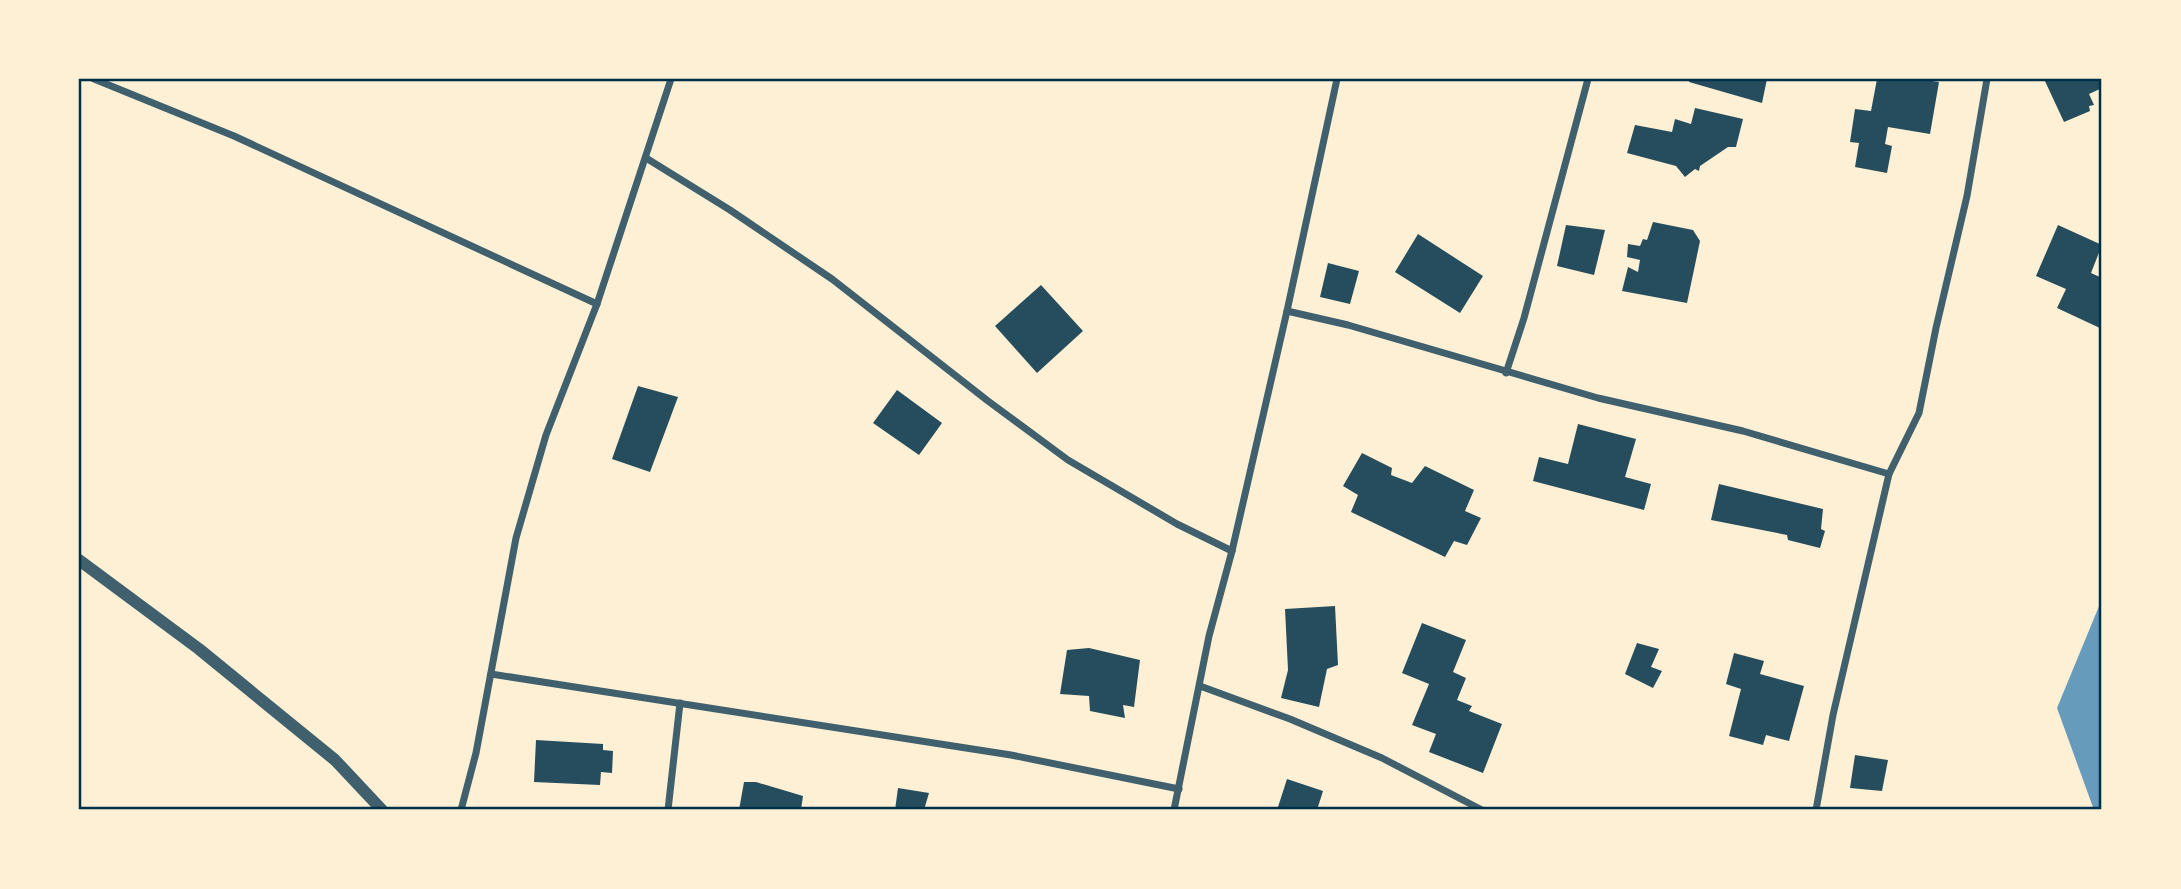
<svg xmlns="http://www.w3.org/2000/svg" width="2181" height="889" viewBox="0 0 2181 889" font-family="Manrope,sans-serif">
	<rect width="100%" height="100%" fill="#fdf0d5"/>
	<polygon fill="#669bbc" points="2102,599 2102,810 2094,810 2057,708"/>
	<g fill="#264d5e">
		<polygon points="1690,79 1767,79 1762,103 1689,82"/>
		<polygon points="1877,79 1919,79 1939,82 1930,134 1888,127 1885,144 1892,146 1887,173 1855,167 1859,143 1850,142 1855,109 1871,111"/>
		<polygon points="2044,79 2102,79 2102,88 2089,94 2094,105 2089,106 2090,111 2064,122"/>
		<polygon points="1695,108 1743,119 1736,147 1728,147 1700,166 1699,171 1695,169 1685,177 1676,166 1627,153 1635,125 1672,132 1675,119 1691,124"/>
		<polygon points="1653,222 1693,230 1700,241 1687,303 1622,291 1628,267 1638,272 1640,260 1627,257 1628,244 1640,246 1643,239 1647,240"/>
		<polygon points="1566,225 1605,230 1594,275 1557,266"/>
		<polygon points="2058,225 2102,245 2091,273 2102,278 2102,329 2057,308 2066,289 2036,276"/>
		<polygon points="1418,234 1483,276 1460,313 1395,272"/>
		<polygon points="1328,263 1359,271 1350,304 1320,297"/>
		<polygon points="1041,285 1083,331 1037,373 995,326"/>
		<polygon points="638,386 678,397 650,472 612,459"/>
		<polygon points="897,390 942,423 919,455 873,423"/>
		<polygon points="1578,424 1636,439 1625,477 1651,484 1644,510 1533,481 1539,457 1568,464"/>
		<polygon points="1362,453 1392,468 1391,475 1412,483 1425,466 1474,490 1465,511 1481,518 1467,545 1454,541 1445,557 1351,512 1358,495 1343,486"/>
		<polygon points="1719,484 1823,509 1821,529 1825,531 1820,548 1788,540 1787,535 1711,520"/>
		<polygon points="1335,606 1338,665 1327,669 1319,707 1281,698 1288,670 1285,609"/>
		<polygon points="1422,623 1466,640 1453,672 1466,678 1457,700 1472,706 1469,711 1502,724 1483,773 1429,752 1436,734 1412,725 1429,684 1402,673"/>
		<polygon points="1637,643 1659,649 1651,667 1662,671 1653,688 1625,674"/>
		<polygon points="1089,648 1140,660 1134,707 1123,705 1125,718 1090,711 1089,696 1060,694 1067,650"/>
		<polygon points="1734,653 1764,661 1760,674 1804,686 1789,741 1766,735 1763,745 1729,736 1741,689 1726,684"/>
		<polygon points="536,740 603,744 603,750 613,751 612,773 601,772 600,785 534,782"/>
		<polygon points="1855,755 1888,760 1882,791 1850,788"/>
		<polygon points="1287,779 1323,791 1317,810 1277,810"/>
		<polygon points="744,782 756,782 803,796 801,810 739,810"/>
		<polygon points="898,788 929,793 924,810 895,810"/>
	</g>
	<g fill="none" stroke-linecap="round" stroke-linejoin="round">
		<g stroke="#3f606c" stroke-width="7">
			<polyline points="94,79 234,136 597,304"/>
			<polyline points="646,158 730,210 832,279 988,401 1068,460 1177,524 1232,551"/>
			<polyline points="1287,311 1348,325 1598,398 1743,431 1889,474"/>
			<polyline points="1506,373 1524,318 1588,79"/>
			<polyline points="491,674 1011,755 1179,789"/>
			<polyline points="1200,686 1290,719 1382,758 1482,810"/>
			<polyline points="461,810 476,753 516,538 546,435 597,304 671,79"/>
			<polyline points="668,810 680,703"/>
			<polyline points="1174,810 1209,636 1232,551 1287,311 1337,79"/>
			<polyline points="1816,810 1833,715 1889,474 1919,413 1936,328 1967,196 1987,79"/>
		</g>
		<polyline stroke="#3f606c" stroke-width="12" points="79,560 199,649 335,760 382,810"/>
	</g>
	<rect width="2181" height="889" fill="none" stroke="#fdf0d5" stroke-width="161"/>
	<rect x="80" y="80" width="2020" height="728" fill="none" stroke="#003049" stroke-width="2.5"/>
</svg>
